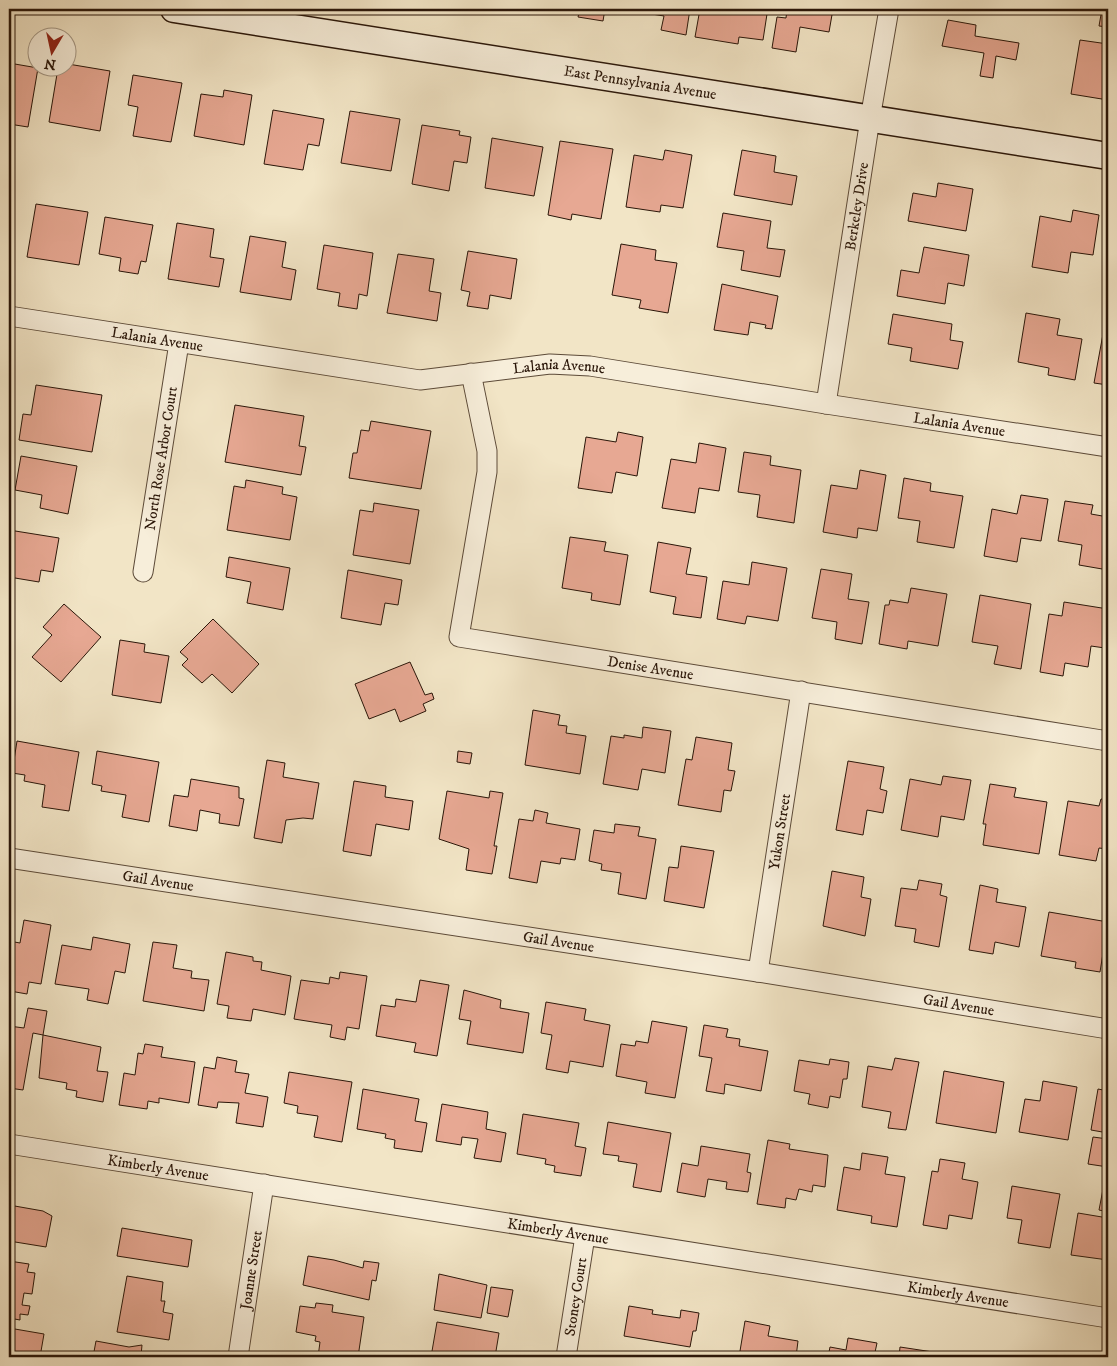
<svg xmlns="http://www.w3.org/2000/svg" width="1117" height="1366" viewBox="0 0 1117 1366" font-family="'IM FELL DW Pica',serif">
	<rect width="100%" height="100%" fill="#f2e5c6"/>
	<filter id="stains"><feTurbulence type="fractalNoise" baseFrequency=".004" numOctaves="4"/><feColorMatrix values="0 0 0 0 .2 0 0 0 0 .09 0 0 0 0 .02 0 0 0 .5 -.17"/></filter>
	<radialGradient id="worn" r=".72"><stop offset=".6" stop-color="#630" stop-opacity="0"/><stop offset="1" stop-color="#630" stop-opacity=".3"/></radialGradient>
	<g fill="#e7a893" stroke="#2a1609">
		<polygon points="580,9 605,9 603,21 578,17"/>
		<polygon points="621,9 690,9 686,35 661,30 664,16"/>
		<polygon points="700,9 754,9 754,12 767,14 763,40 739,37 738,44 695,37"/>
		<polygon points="787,9 833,9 829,32 800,27 796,52 772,48 777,17 786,18"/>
		<polygon points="1102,9 1108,9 1108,27 1099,26"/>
		<polygon points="948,20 976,25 975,36 1019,43 1016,60 996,56 993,78 980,76 984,53 942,46"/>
		<polygon points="1080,40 1108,44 1108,100 1071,94"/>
		<polygon points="9,63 38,68 28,127 9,124"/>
		<polygon points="68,64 110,71 100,131 49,122 58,68 68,68"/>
		<polygon points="133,75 182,83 171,142 133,136 138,107 128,105"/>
		<polygon points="224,90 252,95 244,145 194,136 201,94 223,97"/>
		<polygon points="273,110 324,119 319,146 308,144 303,170 264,164"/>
		<polygon points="350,111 400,119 391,171 341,163"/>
		<polygon points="422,125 460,131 459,135 471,137 467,163 454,161 449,191 412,184"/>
		<polygon points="492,138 543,147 534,196 485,188"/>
		<polygon points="560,141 613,149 601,219 572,214 571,220 548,215"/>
		<polygon points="665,150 692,155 683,208 661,205 660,212 626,207 634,155 663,160"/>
		<polygon points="742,150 776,156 774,172 797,176 792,205 734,195"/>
		<polygon points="938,183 973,189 966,231 908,221 913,193 936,197"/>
		<polygon points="36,204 88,212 79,265 27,257"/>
		<polygon points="1073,210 1099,215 1093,255 1071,252 1068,273 1032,267 1040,216 1071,222"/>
		<polygon points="723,213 771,221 767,248 785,250 780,277 741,270 744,251 717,247"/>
		<polygon points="105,217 153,225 146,262 141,261 138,274 119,271 121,258 99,254"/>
		<polygon points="177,223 214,229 210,257 224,259 219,287 168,279"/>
		<polygon points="250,236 286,242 282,267 296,270 291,300 240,292"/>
		<polygon points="621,244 656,250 655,260 677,263 668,313 639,308 641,300 612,295"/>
		<polygon points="324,245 373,253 367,296 359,294 357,309 338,306 340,293 317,289"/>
		<polygon points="924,247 969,255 964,286 948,283 945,304 897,296 901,270 919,273"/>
		<polygon points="468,251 517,259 511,299 490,295 488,309 467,306 470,292 461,290"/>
		<polygon points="398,254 434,259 429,291 441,293 437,321 387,313"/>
		<polygon points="722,284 778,296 772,329 765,328 766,325 750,322 748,335 714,330"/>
		<polygon points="1026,313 1060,319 1057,335 1082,339 1075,380 1048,375 1049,368 1018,362"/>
		<polygon points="893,314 952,324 950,340 963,342 958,369 910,361 912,348 888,344"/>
		<polygon points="1103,334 1108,335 1108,385 1094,383"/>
		<polygon points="36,385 102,395 92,452 19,440 23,414 31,415"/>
		<polygon points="235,405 304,416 299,446 306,447 301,475 225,462"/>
		<polygon points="371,421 431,431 421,489 349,478 353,453 357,453 361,430 369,431"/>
		<polygon points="618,432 643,437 637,476 616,472 612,493 578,488 586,437 616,442"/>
		<polygon points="699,443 726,448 719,491 699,488 695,513 662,508 671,459 696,463"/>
		<polygon points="744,452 771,456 770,465 801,470 794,523 757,517 760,495 738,492"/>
		<polygon points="21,456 77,466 68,514 40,508 42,495 15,490"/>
		<polygon points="860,470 886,475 877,531 858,528 857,538 823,532 831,485 857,489"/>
		<polygon points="904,478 931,483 930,491 963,496 954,548 917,542 920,521 898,518"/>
		<polygon points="246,480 283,487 282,494 297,497 290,540 227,530 234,486 245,488"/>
		<polygon points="1021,495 1048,499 1041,541 1021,538 1017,562 984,556 992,509 1017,514"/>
		<polygon points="1065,501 1093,505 1091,514 1108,517 1108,570 1079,565 1082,545 1058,541"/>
		<polygon points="374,503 419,510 410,564 353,555 360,510 373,512"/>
		<polygon points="9,530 59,538 53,572 41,570 39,582 9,577"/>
		<polygon points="570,537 606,542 604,551 628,555 620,605 591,600 592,593 562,588"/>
		<polygon points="658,542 691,548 686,574 707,577 701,618 673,614 676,597 650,592"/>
		<polygon points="229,557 290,568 283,610 247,603 251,582 226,577"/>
		<polygon points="752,562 787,568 778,621 747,616 745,624 717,619 723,581 749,585"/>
		<polygon points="821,569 852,574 848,599 869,602 862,644 835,639 837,622 812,618"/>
		<polygon points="348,570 402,580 398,605 385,603 381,625 341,618"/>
		<polygon points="911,588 947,594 938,646 908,641 907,649 879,644 885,605 889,605 890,600 908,603"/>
		<polygon points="980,595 1031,604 1021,669 994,664 998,646 972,642"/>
		<polygon points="1064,602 1108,609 1108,632 1105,648 1091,646 1088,667 1065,663 1063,676 1040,672 1049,614 1062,616"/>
		<polygon points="64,604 101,637 61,682 32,657 52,635 43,627"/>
		<polygon points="213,619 259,664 232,693 212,674 202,683 182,665 188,659 180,652"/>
		<polygon points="120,640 145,644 144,652 169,656 161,703 112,695"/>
		<polygon points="410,662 425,695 432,693 434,699 423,704 426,711 400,722 395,709 369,719 355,684"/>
		<polygon points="533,710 560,715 558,725 567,726 566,733 586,736 580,774 525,765"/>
		<polygon points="643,727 671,731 665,773 642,769 638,790 603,784 611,736 624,738 624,735 642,738"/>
		<polygon points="696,737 732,743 728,770 735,771 731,791 724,790 721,812 678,805 686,759 692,760"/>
		<polygon points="17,741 79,752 69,811 42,807 45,785 24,781 25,775 12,773"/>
		<polygon points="97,751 159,762 149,822 122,817 126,795 101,791 102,786 92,784"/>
		<polygon points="458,751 472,753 470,764 457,762"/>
		<polygon points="267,760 285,763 283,777 319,783 313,819 303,818 286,820 282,843 254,838"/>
		<polygon points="848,761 884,767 880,789 887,791 883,813 867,810 863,835 836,830"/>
		<polygon points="943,776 971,780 964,820 941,816 938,837 901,830 910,779 941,785"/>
		<polygon points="191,779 239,787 239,798 244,799 239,826 219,823 220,814 200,810 197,831 169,826 174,795 188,797"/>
		<polygon points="354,781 386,786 385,797 413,801 409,830 376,824 371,856 343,851"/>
		<polygon points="990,784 1016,788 1014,797 1047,802 1039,854 983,845 986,824 983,824"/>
		<polygon points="447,791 489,798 490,791 503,793 494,846 497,846 492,874 466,870 469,849 439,839"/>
		<polygon points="1101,799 1108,800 1108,849 1099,848 1096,861 1059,855 1068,801 1099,806"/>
		<polygon points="535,810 548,813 546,823 580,829 575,860 561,858 560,864 541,861 537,883 509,878 519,819 533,821"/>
		<polygon points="615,824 640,827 638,836 656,839 646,899 618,894 621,873 601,870 602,864 589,861 594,830 614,833"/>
		<polygon points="681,846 714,851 704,908 664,901 669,867 678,868"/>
		<polygon points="832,871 864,877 861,897 871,899 865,936 823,926"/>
		<polygon points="919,880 942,884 940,895 947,897 939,947 914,942 916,929 895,926 901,888 917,890"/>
		<polygon points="980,885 998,889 996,902 1026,907 1019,947 995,942 993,954 969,950"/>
		<polygon points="1049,912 1108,922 1100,972 1075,968 1076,962 1041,956"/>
		<polygon points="24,920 51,925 41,984 29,982 27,994 10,991 12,980 9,980 9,941 20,943"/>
		<polygon points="93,937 130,944 125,973 115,971 108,1004 87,1000 89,989 55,984 62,945 91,950"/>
		<polygon points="153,942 177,945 173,968 192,971 191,978 209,980 204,1011 143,1001"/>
		<polygon points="226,952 253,957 253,961 262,962 261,970 291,976 285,1015 253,1009 251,1021 227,1018 229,1006 217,1004"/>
		<polygon points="340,972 367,976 359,1029 347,1027 345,1040 330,1037 332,1025 294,1019 301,980 329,984 330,977 339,979"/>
		<polygon points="420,980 449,985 437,1056 414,1052 416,1043 376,1036 381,1005 395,1007 396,999 416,1002"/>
		<polygon points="464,990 501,1000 500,1008 529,1013 523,1053 467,1044 471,1021 459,1019"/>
		<polygon points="546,1002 586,1009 584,1020 610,1025 603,1067 570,1061 568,1073 546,1069 552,1035 541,1033"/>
		<polygon points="28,1008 47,1011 43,1035 33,1033 23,1090 9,1088 9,1026 24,1028"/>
		<polygon points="652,1021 687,1027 675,1098 645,1093 647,1082 616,1076 621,1044 635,1046 636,1041 648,1043"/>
		<polygon points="704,1025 728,1029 726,1037 740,1039 739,1046 768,1051 761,1091 725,1084 724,1094 706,1091 712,1058 699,1056"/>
		<polygon points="43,1035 101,1047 97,1071 108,1072 103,1102 76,1097 77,1091 66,1089 67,1083 39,1078"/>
		<polygon points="145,1044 163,1047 161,1057 195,1062 189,1103 159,1098 159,1103 148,1101 147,1109 119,1105 124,1073 135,1075 138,1053 143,1054"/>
		<polygon points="217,1057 237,1061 235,1072 249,1074 245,1093 268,1097 263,1127 236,1123 239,1103 218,1102 217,1108 198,1105 204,1067 215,1069"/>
		<polygon points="895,1058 919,1062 906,1130 888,1128 891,1112 862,1107 868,1066 892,1070"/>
		<polygon points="830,1059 849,1062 847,1079 843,1079 840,1098 830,1096 828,1108 808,1104 810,1094 794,1091 799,1060 829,1065"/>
		<polygon points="944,1071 1004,1082 996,1133 936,1123"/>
		<polygon points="289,1072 352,1082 342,1142 314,1137 318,1116 297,1113 298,1106 284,1103"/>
		<polygon points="1043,1081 1077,1087 1068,1140 1019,1132 1025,1099 1040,1101"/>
		<polygon points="363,1089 419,1099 415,1121 427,1123 422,1152 394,1148 395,1140 385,1138 386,1134 357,1129"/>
		<polygon points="1098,1089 1108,1091 1108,1133 1091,1130"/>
		<polygon points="442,1104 488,1112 486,1129 506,1133 501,1162 474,1158 478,1139 462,1137 461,1145 436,1141"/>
		<polygon points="523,1114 579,1123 575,1146 586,1148 581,1176 554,1172 555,1166 545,1164 546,1159 517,1154"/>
		<polygon points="608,1122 671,1133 661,1192 633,1187 637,1164 618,1161 619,1156 603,1154"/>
		<polygon points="1093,1137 1108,1139 1108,1167 1088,1164"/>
		<polygon points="768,1140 790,1144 789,1149 828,1155 825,1187 813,1185 812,1192 799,1189 796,1200 786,1198 785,1208 757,1204"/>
		<polygon points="701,1146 750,1154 747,1172 751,1173 748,1192 726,1189 727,1182 708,1179 705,1197 677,1192 682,1163 698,1166"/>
		<polygon points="862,1153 888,1157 885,1174 905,1177 897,1227 871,1223 872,1216 837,1210 844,1167 860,1170"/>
		<polygon points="940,1159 965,1163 962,1179 978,1182 972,1219 949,1215 947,1229 923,1225 932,1171 938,1172"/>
		<polygon points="1104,1184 1108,1184 1108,1212 1099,1210"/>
		<polygon points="1012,1186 1060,1194 1050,1248 1018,1243 1022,1220 1007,1218"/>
		<polygon points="9,1205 43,1211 52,1216 46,1247 9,1241"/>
		<polygon points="1078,1213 1108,1218 1108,1260 1071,1255"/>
		<polygon points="122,1228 192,1240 188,1267 117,1256"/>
		<polygon points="308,1256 334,1260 363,1268 364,1261 379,1263 376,1281 372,1280 369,1300 303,1285"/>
		<polygon points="9,1261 29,1264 27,1272 35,1273 32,1294 24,1293 22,1305 30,1306 28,1315 20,1314 20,1320 9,1318"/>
		<polygon points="439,1274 487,1285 481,1318 434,1310"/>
		<polygon points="127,1276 163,1282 161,1301 165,1301 163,1312 173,1314 169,1340 117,1332"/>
		<polygon points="491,1287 513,1290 508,1317 487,1313"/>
		<polygon points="316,1303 333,1305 332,1312 364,1317 358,1357 318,1357 320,1342 315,1341 316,1336 296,1332 300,1306 315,1308"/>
		<polygon points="629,1306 653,1310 652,1314 680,1318 681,1310 699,1313 696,1331 693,1331 690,1347 624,1336"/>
		<polygon points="745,1321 770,1326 768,1336 798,1341 796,1357 739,1357"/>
		<polygon points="437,1322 499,1333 495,1357 431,1357"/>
		<polygon points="9,1328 44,1334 40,1357 9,1357"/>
		<polygon points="848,1338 877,1343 874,1357 828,1357 830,1347 846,1350"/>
		<polygon points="96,1341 129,1347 142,1345 141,1356 147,1357 93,1357"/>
		<polygon points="900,1347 933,1352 932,1357 899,1357"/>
	</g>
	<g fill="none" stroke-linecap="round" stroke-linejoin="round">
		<defs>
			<g id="street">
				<path id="s1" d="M9 316 420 380 550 364 590 366 826 404 1108 447"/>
				<path id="s2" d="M471 373 487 451V472L459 637 1108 741"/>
				<path id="s3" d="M826 404 870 119 889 9"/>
				<path id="s4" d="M143 572 179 343"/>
				<path id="s5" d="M9 858 758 972 1108 1029"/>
				<path id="s6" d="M758 972 801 691"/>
				<path id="s7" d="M9 1144 1108 1318"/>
				<path id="s8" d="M238 1357 264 1184"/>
				<path id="s9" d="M566 1357 585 1236"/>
			</g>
			<g id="secondary">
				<path id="s10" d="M174 9 1108 156"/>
			</g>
		</defs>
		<use href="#street" stroke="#5c4a38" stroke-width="21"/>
		<use href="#secondary" stroke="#2a1609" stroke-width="29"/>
		<use href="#street" stroke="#f7eeda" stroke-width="19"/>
		<use href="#secondary" stroke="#f7eeda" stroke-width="26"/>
	</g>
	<g text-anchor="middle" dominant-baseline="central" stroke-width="4" stroke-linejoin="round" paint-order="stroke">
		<g font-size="15" fill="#2a1609" stroke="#f7eeda">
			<text stroke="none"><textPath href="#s10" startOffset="472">East Pennsylvania Avenue</textPath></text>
			<text stroke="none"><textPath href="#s3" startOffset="200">Berkeley Drive</textPath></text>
			<text stroke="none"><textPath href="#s1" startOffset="150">Lalania Avenue</textPath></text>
			<text stroke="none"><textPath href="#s1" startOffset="556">Lalania Avenue</textPath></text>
			<text stroke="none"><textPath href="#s1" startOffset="961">Lalania Avenue</textPath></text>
			<text stroke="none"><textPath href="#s4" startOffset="115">North Rose Arbor Court</textPath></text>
			<text stroke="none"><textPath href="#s2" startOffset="462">Denise Avenue</textPath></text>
			<text stroke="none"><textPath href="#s6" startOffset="142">Yukon Street</textPath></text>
			<text stroke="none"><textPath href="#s5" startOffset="151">Gail Avenue</textPath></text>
			<text stroke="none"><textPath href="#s5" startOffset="556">Gail Avenue</textPath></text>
			<text stroke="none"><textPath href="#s5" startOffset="961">Gail Avenue</textPath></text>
			<text stroke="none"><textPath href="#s7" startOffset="151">Kimberly Avenue</textPath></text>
			<text stroke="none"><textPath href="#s7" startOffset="556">Kimberly Avenue</textPath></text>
			<text stroke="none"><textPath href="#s8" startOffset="88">Joanne Street</textPath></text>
			<text stroke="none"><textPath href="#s7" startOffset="961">Kimberly Avenue</textPath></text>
			<text stroke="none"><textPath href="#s9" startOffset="61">Stoney Court</textPath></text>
		</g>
	</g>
	<rect width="1117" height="1366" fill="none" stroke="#f2e5c6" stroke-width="30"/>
	<rect x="10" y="10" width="1097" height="1346" fill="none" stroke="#2a1609" stroke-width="2.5"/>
	<rect x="15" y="15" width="1087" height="1336" fill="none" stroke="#2a1609"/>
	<g transform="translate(52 52) rotate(189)"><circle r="24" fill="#f7eeda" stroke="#a59886"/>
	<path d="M0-4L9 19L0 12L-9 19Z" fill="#8f2418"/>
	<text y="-8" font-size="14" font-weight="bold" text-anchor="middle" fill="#2a1609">N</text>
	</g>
	<rect width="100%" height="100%" filter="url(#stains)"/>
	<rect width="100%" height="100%" fill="url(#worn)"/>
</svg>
